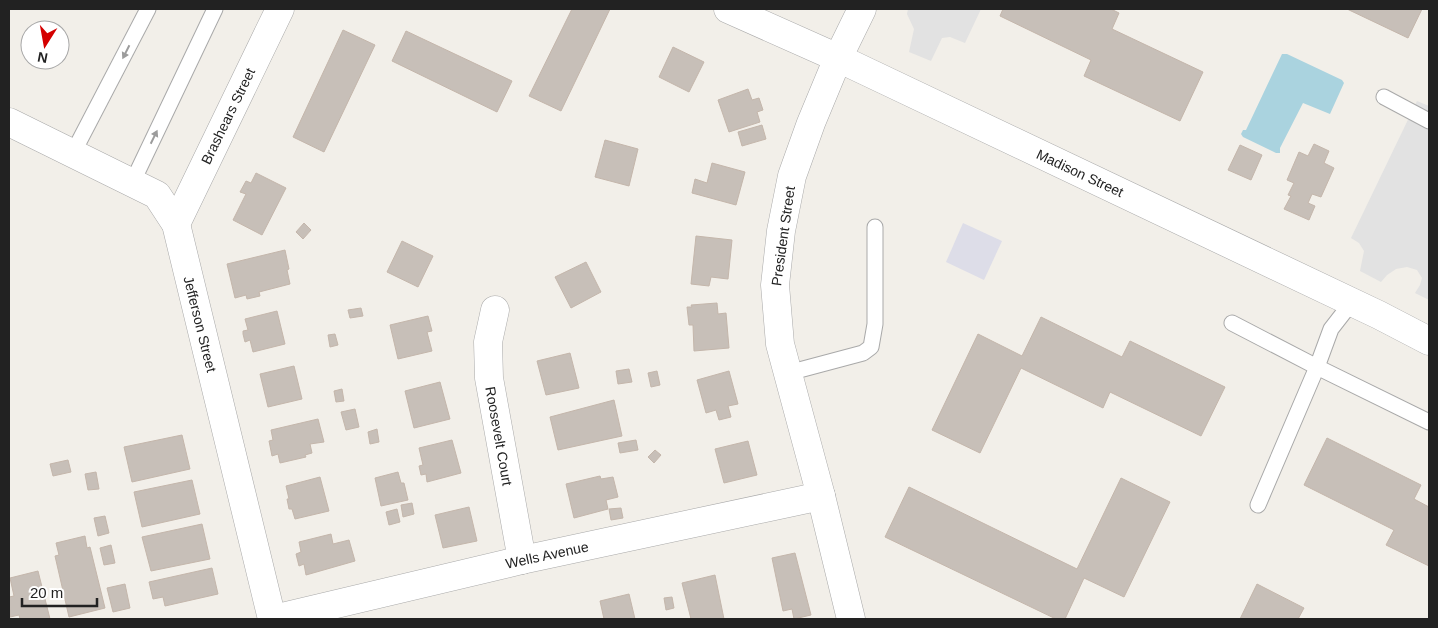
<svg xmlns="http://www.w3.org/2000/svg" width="1438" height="628" viewBox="0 0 1438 628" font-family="Arial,sans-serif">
	<rect width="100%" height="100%" fill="#f2efe9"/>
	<g fill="#e2e2e2">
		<polygon points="908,9 981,9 965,43 950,37 942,38 931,61 909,52 914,29 907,14"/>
		<polygon points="1417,101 1429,106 1429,300 1415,293 1420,285 1422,278 1417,270 1407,267 1396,269 1387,275 1381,282 1360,271 1364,251 1359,243 1351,238"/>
	</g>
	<polygon fill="#dddde8" points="963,223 1002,241 984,280 946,262"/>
	<polygon fill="#aad3df" points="1282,54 1287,54 1342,80 1344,83 1330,114 1303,103 1280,148 1280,153 1276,153 1243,137 1241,134 1243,130 1246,130"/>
	<g fill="#c7bfb8" stroke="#c4b6ab">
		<polygon points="572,9 610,9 561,111 529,96"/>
		<polygon points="1003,9 1111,9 1119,13 1112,29 1203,72 1180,121 1084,76 1091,60 1000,16"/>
		<polygon points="1347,9 1422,9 1408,38"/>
		<polygon points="343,30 375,45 324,152 293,137"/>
		<polygon points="406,31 512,81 497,112 392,61"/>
		<polygon points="673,47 704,62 689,92 659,77"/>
		<polygon points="748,89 752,100 759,98 763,110 757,112 760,122 729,132 718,100"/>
		<polygon points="762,125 766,139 742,146 738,132"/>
		<polygon points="605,140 638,149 629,186 595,177"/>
		<polygon points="1314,144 1329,151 1324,163 1334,168 1321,197 1312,194 1308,203 1315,206 1309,220 1284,209 1291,196 1288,195 1294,183 1287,180 1299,152 1308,156"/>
		<polygon points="1240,145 1262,155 1251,180 1228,170"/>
		<polygon points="712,163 745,172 736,205 692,193 695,179 707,183"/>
		<polygon points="256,173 286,188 262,235 233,220 246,194 240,192 246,181 251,183"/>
		<polygon points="304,223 311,230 303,239 296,232"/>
		<polygon points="696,236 732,240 728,279 711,277 709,286 691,284"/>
		<polygon points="402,241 433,256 418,287 387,272"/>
		<polygon points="285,250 289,269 287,270 290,284 259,292 260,296 247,299 246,295 235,298 227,264"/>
		<polygon points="586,262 601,292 571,308 555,277"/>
		<polygon points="717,303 718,314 726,313 729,348 694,351 693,325 689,325 687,307 692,307 691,305"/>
		<polygon points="361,308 363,316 350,318 348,310"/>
		<polygon points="277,311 285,344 253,352 250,340 245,342 243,334 243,331 248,330 245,319"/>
		<polygon points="428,316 432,331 427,332 432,351 398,359 390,325"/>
		<polygon points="1041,317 1122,357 1130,341 1225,387 1201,436 1110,392 1103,408 1021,368 980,453 932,430 978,334 1022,356"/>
		<polygon points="335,334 338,345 330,347 328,335"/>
		<polygon points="570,353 579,388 546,395 537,361"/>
		<polygon points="294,366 302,399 268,407 260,374"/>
		<polygon points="629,369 632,382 618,384 616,371"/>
		<polygon points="657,371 660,385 651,387 648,373"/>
		<polygon points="729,371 738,404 728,406 731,417 719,420 716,410 706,413 697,380"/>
		<polygon points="440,382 450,419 414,428 405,391"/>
		<polygon points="342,389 344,401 336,402 334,391"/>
		<polygon points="614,400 622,436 558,450 550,417"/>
		<polygon points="355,409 359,427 346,430 341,412"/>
		<polygon points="318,419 324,442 310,444 312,453 305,455 306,457 280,463 278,454 272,456 269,441 273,440 271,430"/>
		<polygon points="377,429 379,442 370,444 368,432"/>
		<polygon points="182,435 190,469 132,482 124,447"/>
		<polygon points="1327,438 1421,485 1414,499 1429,507 1429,566 1386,545 1394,530 1304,485"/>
		<polygon points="452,440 461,473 427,482 426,474 421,475 419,466 423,465 419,448"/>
		<polygon points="636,440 638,450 620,453 618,443"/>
		<polygon points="748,441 757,475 724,483 715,449"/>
		<polygon points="655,450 661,455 654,463 648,457"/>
		<polygon points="68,460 71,472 53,476 50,464"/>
		<polygon points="96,472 99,489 88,490 85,474"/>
		<polygon points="398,472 401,483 404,483 408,500 381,506 375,478"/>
		<polygon points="600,476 601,479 613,477 618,497 606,500 608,509 574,518 566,484"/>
		<polygon points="320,477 329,511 295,519 292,509 289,509 287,499 289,499 286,486"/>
		<polygon points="1121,478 1170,502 1124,597 1084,578 1065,619 1056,619 885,537 909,487 1077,569"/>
		<polygon points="192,480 200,514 142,527 134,492"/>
		<polygon points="412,503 414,514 403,517 401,505"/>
		<polygon points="469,507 477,541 443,548 435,515"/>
		<polygon points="621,508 623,518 611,520 609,509"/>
		<polygon points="397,509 400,522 389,525 386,512"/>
		<polygon points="105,516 109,533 98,536 94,518"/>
		<polygon points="202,524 210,559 151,571 142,537"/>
		<polygon points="331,534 333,544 349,540 355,561 306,575 304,564 299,566 296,554 301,552 299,542"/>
		<polygon points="85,536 87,548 90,547 105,608 69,617 55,556 59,555 56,543"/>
		<polygon points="111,545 115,563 104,565 100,548"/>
		<polygon points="795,553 811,615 794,619 792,609 783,611 772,558"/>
		<polygon points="212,568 218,594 165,606 163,597 153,599 149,582"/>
		<polygon points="38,571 50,619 20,619 19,615 10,617 9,597 14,596 10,578"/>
		<polygon points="715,575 724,619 691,619 682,583"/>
		<polygon points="125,584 130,608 113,612 107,588"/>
		<polygon points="1257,584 1304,608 1298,619 1240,619"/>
		<polygon points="629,594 635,619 604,619 600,601"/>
		<polygon points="672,597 674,608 666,610 664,598"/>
	</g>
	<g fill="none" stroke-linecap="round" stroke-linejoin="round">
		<defs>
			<g id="lane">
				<polyline points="1384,97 1429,121"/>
				<polyline points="73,153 148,9"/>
				<polyline points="133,181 215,9"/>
				<polyline points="1232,323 1317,367 1429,422"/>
				<polyline points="788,373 863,353 871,347 875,324 875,227"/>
				<polyline points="1258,505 1317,367 1331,329 1352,302"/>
			</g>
			<g id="street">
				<polyline points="728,9 838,58 1379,315 1429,341"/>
				<polyline points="9,122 157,195 176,224 272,619"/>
				<polyline points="176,224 280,9"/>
				<polyline points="495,310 488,342 489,378 522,560"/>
				<polyline points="273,619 522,560 821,496"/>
				<polyline points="851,619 821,496 780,344 775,285 781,231 792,176 811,123 838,58 862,9"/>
			</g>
		</defs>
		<use href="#lane" stroke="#a9a9a9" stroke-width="17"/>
		<use href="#street" stroke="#a9a9a9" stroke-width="29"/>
		<use href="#lane" stroke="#fff" stroke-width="15"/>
		<use href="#street" stroke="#fff" stroke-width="28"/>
	</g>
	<defs><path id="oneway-solid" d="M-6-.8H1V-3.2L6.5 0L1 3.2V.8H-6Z" transform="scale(1.25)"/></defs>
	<g fill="#9c9c9c">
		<use href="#oneway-solid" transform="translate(126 52) rotate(117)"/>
		<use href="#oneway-solid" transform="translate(154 137) rotate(-64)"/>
	</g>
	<g text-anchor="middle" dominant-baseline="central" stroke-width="5" stroke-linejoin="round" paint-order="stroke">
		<g font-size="14" fill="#222" stroke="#fff">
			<text transform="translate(228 116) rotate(-64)">Brashears Street</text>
			<text transform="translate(1080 173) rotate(25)">Madison Street</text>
			<text transform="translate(783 236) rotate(-82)">President Street</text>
			<text transform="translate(200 324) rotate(76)">Jefferson Street</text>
			<text transform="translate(499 436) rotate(80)">Roosevelt Court</text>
			<text transform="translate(547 555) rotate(-12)">Wells Avenue</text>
		</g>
	</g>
	<rect width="1438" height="628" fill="none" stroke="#222222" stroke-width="20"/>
	<g transform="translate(45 45) rotate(191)"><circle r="24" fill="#ffffff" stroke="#a7a7a7"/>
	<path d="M0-4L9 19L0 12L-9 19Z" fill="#d40000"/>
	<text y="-8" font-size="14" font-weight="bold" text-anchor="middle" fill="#222222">N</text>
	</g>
	<path d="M22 598v8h75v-8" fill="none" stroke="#222222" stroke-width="2.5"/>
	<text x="30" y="598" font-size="15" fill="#222222" stroke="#ffffff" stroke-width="4" paint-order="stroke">20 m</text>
</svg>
